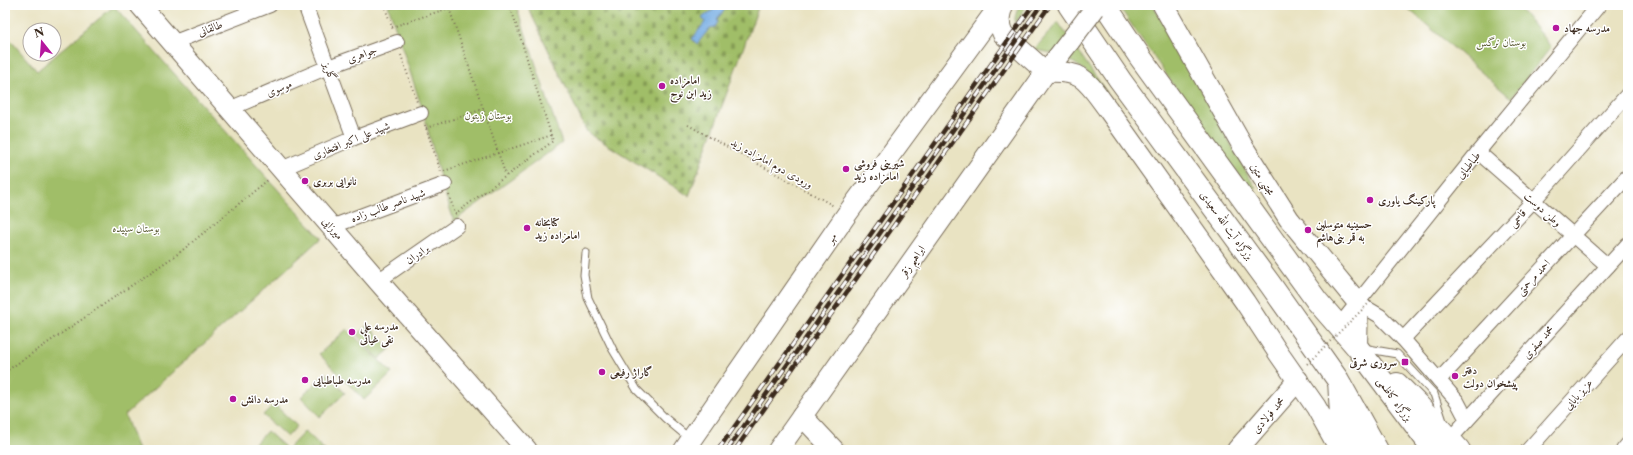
<svg xmlns="http://www.w3.org/2000/svg" width="1633" height="455" viewBox="0 0 1633 455" font-family="'Libre Caslon Text',Amiri,serif">
	<defs>
		<pattern id="cemetery-stones" width="16" height="16" patternUnits="userSpaceOnUse"><rect width="16" height="16" fill="#a0be67"/><path d="M2 7V4a2 2 0 0 1 4 0v3zM10 15v-3a2 2 0 0 1 4 0v3z" fill="#849b54"/></pattern>
	</defs>
	<rect width="100%" height="100%" fill="#fff"/>
	<filter id="ink" filterUnits="userSpaceOnUse"><feTurbulence type="fractalNoise" baseFrequency=".025" numOctaves="2"/><feDisplacementMap in="SourceGraphic" scale="8" xChannelSelector="R" yChannelSelector="G"/><feConvolveMatrix kernelMatrix="1 2 1 2 8 2 1 2 1" color-interpolation-filters="sRGB"/></filter>
	<filter id="wash" filterUnits="userSpaceOnUse"><feTurbulence type="fractalNoise" baseFrequency=".012" numOctaves="4" result="noise"/><feDisplacementMap in="SourceGraphic" scale="16" xChannelSelector="R" yChannelSelector="G"/><feGaussianBlur stdDeviation="0.9" result="paint"/><feColorMatrix in="noise" values="0 0 0 0 0 0 0 0 0 0 0 0 0 0 0 0 0 1.4 0 .05"/><feComposite in="paint" operator="in"/></filter>
	<g filter="url(#wash)">
		<rect width="100%" height="100%" fill="#e9e3c2"/>
		<g fill="#a0be67" stroke="#6e7442">
			<polygon points="388,5 516,5 562,143 454,221 442,185 423,111"/>
			<polygon points="1019,5 1027,5 1015,24 1015,17"/>
			<polygon points="1118,5 1153,5 1256,189 1248,187 1167,76"/>
			<polygon points="1404,5 1517,5 1551,47 1511,98"/>
			<polygon points="114,6 321,238 125,415 138,450 5,450 5,34 37,71"/>
			<path d="M1058 22 1107 93C1084 68 1069 54 1034 50Z"/>
			<polygon points="368,325 390,349 379,359 357,335"/>
			<polygon points="347,329 392,373 364,400 319,354"/>
			<polygon points="326,373 345,393 320,417 301,397"/>
			<polygon points="274,404 297,426 287,437 263,415"/>
			<polygon points="267,431 285,447 282,450 249,450"/>
			<polygon points="305,431 325,450 287,450"/>
		</g>
		<polygon fill="url(#cemetery-stones)" stroke="#6e7442" points="527,5 759,5 689,196 587,132"/>
		<path fill="#73abe2" stroke="#576a80" d="M719 5H729L717 19 718 22 715 27 710 28 697 44 692 39 705 22 702 18C708 12 712 12 719 5Z"/>
	</g>
	<g filter="url(#ink)">
		<g fill="none" stroke-linecap="round" stroke-linejoin="round">
			<defs>
				<g id="lane">
					<polyline points="586,253 584,275 588,298 613,350 637,390 665,418 690,439"/>
					<polyline points="1363,348 1397,354 1434,394 1443,421"/>
				</g>
				<g id="street">
					<polyline points="305,5 354,138"/>
					<polyline points="172,43 270,5"/>
					<polyline points="229,109 328,67 397,42"/>
					<polyline points="1478,152 1608,266"/>
					<polyline points="281,169 354,138 421,113"/>
					<polyline points="331,227 445,184"/>
					<polyline points="378,281 457,226"/>
					<polyline points="1358,303 1380,316 1403,339 1457,401 1467,420"/>
					<polyline points="1339,326 1478,152 1599,5"/>
					<polyline points="1403,339 1534,200 1628,94"/>
					<polyline points="1439,380 1628,176"/>
					<polyline points="1449,440 1628,244"/>
					<polyline points="1528,450 1628,338"/>
					<polyline points="1623,450 1628,444"/>
				</g>
				<g id="secondary">
					<polyline points="140,5 378,281 527,450"/>
					<path d="M1003 5C999 16 998 23 1003 34L1046 72C1083 70 1086 80 1107 108L1245 302 1279 354 1316 407 1340 450"/>
					<polyline points="1163,5 1242,145 1289,219 1358,303 1357,347"/>
					<polyline points="1338,380 1340,415 1354,450"/>
					<polyline points="802,416 834,450"/>
					<polyline points="684,450 847,214 1000,5"/>
					<polyline points="778,450 1046,72 1070,41"/>
					<polyline points="1237,450 1298,380"/>
				</g>
				<g id="highway">
					<polyline points="1069,5 1120,80 1270,284 1338,380 1377,450"/>
					<polyline points="1105,5 1140,57 1317,301 1357,347 1434,450"/>
					<polyline points="1397,384 1417,404 1459,450"/>
				</g>
			</defs>
			<use href="#lane" stroke="#786b57" stroke-width="9"/>
			<use href="#street" stroke="#786b57" stroke-width="16"/>
			<use href="#secondary" stroke="#786b57" stroke-width="22"/>
			<use href="#highway" stroke="#786b57" stroke-width="24"/>
			<g stroke="#786b57" stroke-width="2" stroke-dasharray="1 3" stroke-linecap="butt">
				<polyline points="384,5 393,30"/>
				<polyline points="448,5 506,176"/>
				<polyline points="392,27 458,5"/>
				<polyline points="401,55 417,102"/>
				<polyline points="425,125 441,172"/>
				<polyline points="688,125 834,206"/>
				<polyline points="426,128 484,109"/>
				<polyline points="444,171 552,135"/>
				<polyline points="449,195 455,214 553,141 510,5"/>
				<polyline points="5,372 179,253 269,179"/>
			</g>
			<use href="#lane" stroke="#fff" stroke-width="7"/>
			<use href="#street" stroke="#fff" stroke-width="14"/>
			<use href="#secondary" stroke="#fff" stroke-width="20"/>
			<use href="#highway" stroke="#fff" stroke-width="22"/>
			<defs>
				<g id="rail">
					<polyline points="718,450 1033,5"/>
					<polyline points="727,450 1041,5"/>
					<polyline points="735,450 1050,5"/>
				</g>
			</defs>
			<use href="#rail" stroke="#3b2a1e" stroke-width="4.5"/>
			<use href="#rail" stroke="#fff" stroke-width="3" stroke-dasharray="9" stroke-linecap="butt"/>
			<defs>
				<polyline id="secondary-bridge" points="1070,41 1095,8"/>
			</defs>
			<use href="#secondary-bridge" stroke="#786b57" stroke-width="22" stroke-linecap="butt"/>
			<polyline stroke="#786b57" stroke-width="2" stroke-dasharray="1 3" stroke-linecap="butt" points="1307,364 1371,301"/>
			<use href="#secondary-bridge" stroke="#fff" stroke-width="20"/>
		</g>
	</g>
	<g fill="#b5179e" stroke="#fff" stroke-width="1.5">
		<circle cx="1556" cy="28" r="4"/>
		<circle cx="662" cy="86" r="4"/>
		<circle cx="846" cy="169" r="4"/>
		<circle cx="305" cy="181" r="4"/>
		<circle cx="1370" cy="200" r="4"/>
		<circle cx="527" cy="228" r="4"/>
		<circle cx="1308" cy="230" r="4"/>
		<circle cx="352" cy="332" r="4"/>
		<rect x="1401" y="358" width="8" height="8" rx="2"/>
		<circle cx="602" cy="372" r="4"/>
		<circle cx="1455" cy="376" r="4"/>
		<circle cx="305" cy="380" r="4"/>
		<circle cx="233" cy="399" r="4"/>
	</g>
	<g text-anchor="middle" dominant-baseline="central" stroke-width="3" stroke-linejoin="round" paint-order="stroke">
		<g font-size="11" fill="#3b2a1e" stroke="#fff">
			<text transform="translate(210 28) rotate(-21)">طالقانی</text>
			<text transform="translate(362 54) rotate(-20)">جواهری</text>
			<text transform="translate(330 71) rotate(70)">گلریز</text>
			<text transform="translate(279 88) rotate(-23)">موسوی</text>
			<text transform="translate(351 140) rotate(-22)">شهید علی اکبر افتخاری</text>
			<text transform="translate(772 163) rotate(29)">ورودی دوم امامزاده زید</text>
			<text transform="translate(1468 165) rotate(-51)">طباطبایی</text>
			<text transform="translate(1263 179) rotate(58)">مجتبی متین</text>
			<text transform="translate(388 205) rotate(-20)">شهید ناصر طالب زاده</text>
			<text transform="translate(1543 209) rotate(42)">وطن دوست</text>
			<text transform="translate(1517 218) rotate(-47)">قاسمی</text>
			<text transform="translate(1227 225) rotate(54)">بزرگراه آیت الله سعیدی</text>
			<text transform="translate(333 228) rotate(49)">میرزایی</text>
			<text transform="translate(831 238) rotate(-55)">مهر</text>
			<text transform="translate(417 254) rotate(-35)">برادران</text>
			<text transform="translate(912 261) rotate(-55)">ابراهیم زقر</text>
			<text transform="translate(1533 277) rotate(-47)">احمد مرحمتی</text>
			<text transform="translate(1538 342) rotate(-48)">محمد صفری</text>
			<text transform="translate(1578 394) rotate(-48)">عزیز بابایی</text>
			<text transform="translate(1395 399) rotate(54)">بزرگراه کاظمی</text>
			<text transform="translate(1268 415) rotate(-49)">محمد فولادی</text>
		</g>
		<g font-size="11" font-weight="bold" fill="#3b2a1e" stroke="#fff" text-anchor="start">
			<text x="1564" y="28">مدرسه جهاد</text>
			<text x="670" y="80">امامزاده<tspan x="670" dy="13">زید ابن نوح</tspan></text>
			<text x="854" y="163">شیرینی فروشی<tspan x="854" dy="13">امامزاده زید</tspan></text>
			<text x="313" y="181">نانوایی بربری</text>
			<text x="1378" y="200">پارکینگ یاوری</text>
			<text x="535" y="222">کتابخانه<tspan x="535" dy="13">امامزاده زید</tspan></text>
			<text x="1316" y="224">حسینیه متوسلین<tspan x="1316" dy="13">به قمر بنی‌هاشم</tspan></text>
			<text x="360" y="326">مدرسه علی<tspan x="360" dy="13">نقی غیاثی</tspan></text>
			<text x="1397" y="362" text-anchor="end">سروری شرقی</text>
			<text x="1463" y="370">دفتر<tspan x="1463" dy="13">پیشخوان دولت</tspan></text>
			<text x="610" y="372">گاراژ رفیعی</text>
			<text x="313" y="380">مدرسه طباطبایی</text>
			<text x="241" y="399">مدرسه دانش</text>
		</g>
		<g font-size="11" fill="#5e5e38" stroke="#fff">
			<text x="1501" y="42">بوستان نرگس</text>
			<text x="488" y="115">بوستان زیتون</text>
			<text x="136" y="228">بوستان سپیده</text>
		</g>
	</g>
	<rect width="1633" height="455" fill="none" stroke="#fff" stroke-width="20"/>
	<g transform="translate(42 42) rotate(343)"><circle r="19" fill="#ffffff" stroke="#b1aaa5"/>
	<path d="M0-3L7 15L0 10L-7 15Z" fill="#b5179e"/>
	<text y="-6" font-size="11" font-weight="bold" text-anchor="middle" fill="#3b2a1e">N</text>
	</g>
</svg>
